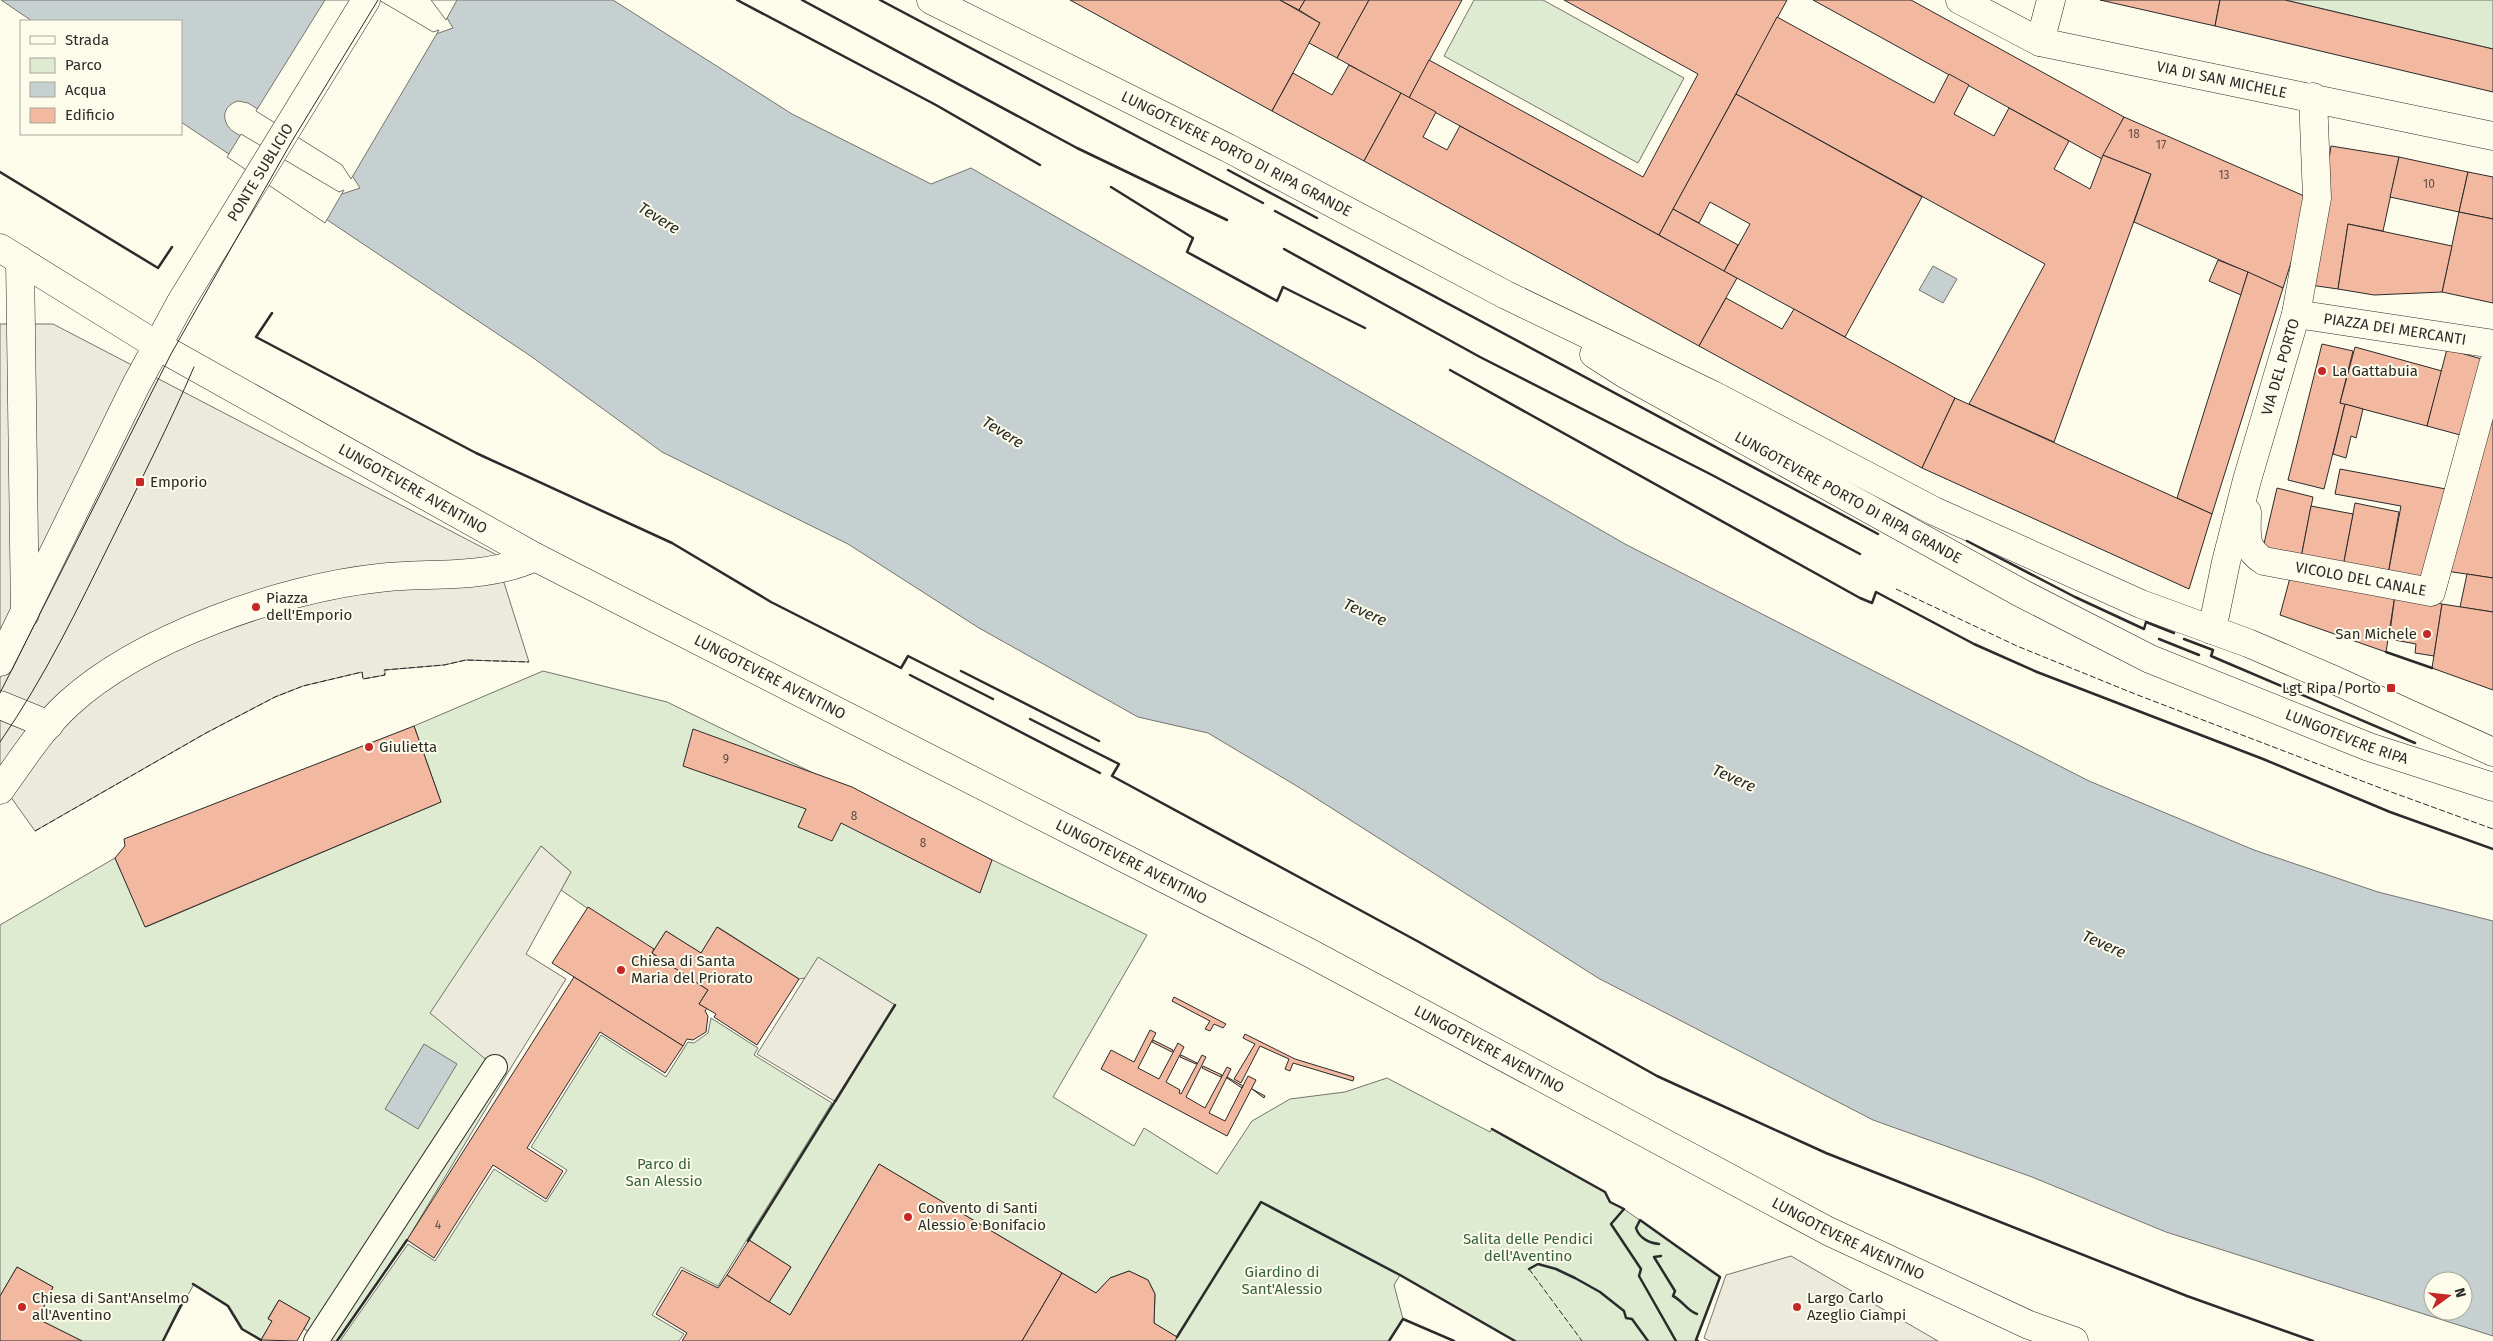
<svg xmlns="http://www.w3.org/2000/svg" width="2493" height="1341" viewBox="0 0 2493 1341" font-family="'Fira Sans',sans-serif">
	<rect width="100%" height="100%" fill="#fdfbea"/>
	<g fill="#deebd1" stroke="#74746e">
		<polygon points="1474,0 1543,0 1684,78 1638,163 1444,56"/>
		<polygon points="2285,0 2493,0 2493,49"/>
		<polygon points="543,671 667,702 1147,935 1053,1097 1134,1146 1144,1128 1217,1174 1252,1121 1290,1099 1345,1092 1387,1078 1490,1132 1492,1129 1605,1192 1610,1202 1624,1209 1720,1277 1696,1339 1698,1341 1515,1341 1400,1275 1394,1285 1403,1319 1389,1341 1175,1341 1177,1337 1154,1323 1155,1294 1148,1280 1129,1271 1110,1278 1096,1293 879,1164 790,1315 769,1302 791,1267 749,1240 895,1005 819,958 805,978 799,979 718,927 701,953 666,931 652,953 561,890 571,872 541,846 495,1067 507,1074 407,1240 337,1341 323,1341 304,1329 310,1318 279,1300 268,1318 272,1321 261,1340 242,1329 228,1305 194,1284 163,1341 82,1341 38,1319 53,1287 17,1267 0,1296 0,925 115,858 146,927 441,802 414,726"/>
		<polygon points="711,1018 758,1048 754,1055 832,1103 718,1286 681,1267 652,1315 684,1334 679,1341 340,1341 408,1244 435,1261 494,1169 546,1202 567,1170 531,1147 601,1035 666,1077 688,1042 694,1043 708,1033"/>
	</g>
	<g fill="#eceadb" stroke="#74746e">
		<polygon points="0,324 53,324 495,554 529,662 466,660 444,665 385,670 385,675 363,679 362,672 303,686 275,697 206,733 35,831 0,782"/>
		<polygon points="541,846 571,872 526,954 566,979 507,1074 495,1067 430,1013"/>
		<polygon points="818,957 895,1005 836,1102 757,1054"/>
		<polygon points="1791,1256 1938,1341 1710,1341 1704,1338 1726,1275"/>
	</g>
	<g fill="#c7d0d0" stroke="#74746e" fill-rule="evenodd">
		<path d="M1 0H374L433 35 453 28 438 3 434 0H613L792 114 931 184 971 168 1625 544 2089 781 2254 850 2378 892 2493 921V1336L2166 1232 2032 1177 1873 1120 1598 978 1300 788 1208 733 1138 717 979 628 848 544 662 452 532 357 181 122V21H32ZM238 101 248 103 344 163 360 188 339 195 234 132C221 123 221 106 238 101ZM2433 1281H2463V1311H2433Z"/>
		<polygon points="1933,266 1957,279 1943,303 1919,290"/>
		<polygon points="424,1044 457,1064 418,1129 385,1109"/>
	</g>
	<g fill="#fdfbea" stroke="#74746e">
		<polygon points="325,0 379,0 433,32 439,30 351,179 342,165 256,111"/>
		<polygon points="431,0 457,0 446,20"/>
		<polygon points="241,134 339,192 344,190 325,223 227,157"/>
	</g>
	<g fill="#f2b8a0" stroke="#2b2b2b">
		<polygon points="1070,0 1280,0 1320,23 1272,111"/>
		<polygon points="1280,0 1305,0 1299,10"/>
		<polygon points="1305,0 1369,0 1337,58 1309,43 1320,23 1299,10"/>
		<polygon points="1369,0 1462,0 1409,98 1337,58"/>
		<polygon points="1564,0 1787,0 1659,235 1409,98 1429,60 1643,177 1698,74"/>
		<polygon points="1813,0 1911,0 2124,117 2102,159"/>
		<polygon points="2100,0 2220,0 2215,26"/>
		<polygon points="2220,0 2285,0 2493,49 2493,92 2215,26"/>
		<polygon points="1777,17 1934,103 1949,74 1969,85 1954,114 1994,136 2009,108 2069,141 2054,169 2090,189 2103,155 2151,174 2054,442 1969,404 2045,264 1736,94"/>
		<polygon points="1349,65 1401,93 1364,161 1272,111 1293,73 1332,95"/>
		<polygon points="1401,93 1436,112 1423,137 1447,150 1460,126 1737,278 1699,346 1364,161"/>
		<polygon points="1736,94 1922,197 1845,337 1724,271 1750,224 1710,202 1699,223 1673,209"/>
		<polygon points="2124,117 2311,199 2283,288 2134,222 2151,174 2103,155"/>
		<polygon points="2331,146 2399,157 2383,231 2348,224 2338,289 2310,285"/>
		<polygon points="2399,157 2468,172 2459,212 2390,197"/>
		<polygon points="2468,172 2493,177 2493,219 2459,212"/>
		<polygon points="1673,209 1738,245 1724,271 1659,235"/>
		<polygon points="2459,212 2493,219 2493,303 2442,292"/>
		<polygon points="2348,224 2452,246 2442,292 2374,295 2338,289"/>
		<polygon points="2218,260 2248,272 2241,295 2209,281"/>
		<polygon points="2248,272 2283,288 2212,514 2177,498"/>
		<polygon points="1726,298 1782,329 1794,309 1955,398 1922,468 1699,346"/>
		<polygon points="2322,344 2353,351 2340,403 2345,404 2324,489 2288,480"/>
		<polygon points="2355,347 2442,371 2427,426 2340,403"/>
		<polygon points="2447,349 2485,360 2464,436 2427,426"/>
		<polygon points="1955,398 2212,514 2189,589 1922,468"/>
		<polygon points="2345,404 2363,409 2356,438 2351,436 2346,458 2333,454"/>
		<polygon points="2493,415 2493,578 2446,571"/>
		<polygon points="2340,469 2451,490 2426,581 2388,574 2401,506 2335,494"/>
		<polygon points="2277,488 2313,497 2301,558 2263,548"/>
		<polygon points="2355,503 2399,512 2388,574 2343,566"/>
		<polygon points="2311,506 2353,514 2343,566 2301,558"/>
		<polygon points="2291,574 2395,595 2386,652 2280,615"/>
		<polygon points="2467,574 2493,578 2493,612 2460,607"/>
		<polygon points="2395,595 2442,604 2434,656 2415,653 2416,644 2389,639"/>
		<polygon points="2442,604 2493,612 2493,690 2432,668"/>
		<polygon points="414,726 441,802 145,927 115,858 125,846 124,839"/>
		<polygon points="693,729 852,787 992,860 980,893 841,823 832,841 798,827 806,809 683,766"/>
		<polygon points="588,907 654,949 652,953 708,990 699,1004 707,1008 705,1011 708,1016 706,1032 693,1040 687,1039 683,1046 552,963"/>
		<polygon points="717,927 799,979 757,1045 714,1017 716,1014 699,1004 708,990 652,953 666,931 701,953"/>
		<polygon points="574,977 683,1046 665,1073 600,1032 527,1148 563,1171 546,1199 493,1165 434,1258 407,1240"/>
		<polygon points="1174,997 1226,1024 1223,1028 1214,1024 1210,1031 1205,1029 1210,1021 1172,1001"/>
		<polygon points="1150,1030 1156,1033 1138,1068 1159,1079 1178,1043 1184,1047 1166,1082 1180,1090 1179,1093 1181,1094 1202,1055 1206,1057 1186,1097 1205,1108 1227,1067 1231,1069 1209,1113 1225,1121 1248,1076 1256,1080 1227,1136 1101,1069 1111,1050 1134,1062"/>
		<polygon points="1245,1034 1295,1059 1354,1077 1353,1081 1293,1063 1290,1071 1285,1069 1289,1059 1260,1046 1241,1083 1234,1079 1255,1044 1243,1038"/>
		<polygon points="1153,1040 1173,1050 1172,1052 1152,1042"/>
		<polygon points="1181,1055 1197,1063 1196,1064 1180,1057"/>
		<polygon points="1203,1066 1222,1075 1221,1077 1202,1068"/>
		<polygon points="1227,1077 1243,1086 1242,1088 1227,1078"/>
		<polygon points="1252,1089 1265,1096 1264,1098"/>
		<polygon points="879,1164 1062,1273 1022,1341 682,1341 687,1333 656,1314 682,1270 718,1288 727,1275 790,1315"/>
		<polygon points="749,1240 791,1267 769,1302 727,1275"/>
		<polygon points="17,1267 53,1287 38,1319 82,1341 0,1341 0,1296"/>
		<polygon points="1129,1271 1148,1280 1155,1294 1154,1323 1177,1337 1175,1341 1022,1341 1062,1273 1096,1293 1110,1278"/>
		<polygon points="279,1300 310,1318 297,1341 261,1340 272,1321 268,1319"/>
	</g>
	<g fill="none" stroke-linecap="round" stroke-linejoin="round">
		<defs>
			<polyline id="pedestrian" points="316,1341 495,1067"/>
			<g id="minor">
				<path id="s1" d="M1960 0 2040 42 2493 136"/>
				<polyline points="2040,42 2051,0"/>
				<polyline points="20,260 25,614"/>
				<path id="s2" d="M2296 314 2493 344"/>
				<path id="s3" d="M2247 512C2247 534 2243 548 2264 561L2431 592 2493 365"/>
				<path id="s4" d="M2212 630 2226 562 2247 480 2296 314 2317 198 2313 97"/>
				<polyline points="0,705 49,725"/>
			</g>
			<g id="secondary">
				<path id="s5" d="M0 248 158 346 535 557"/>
			</g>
			<g id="primary">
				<path id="s6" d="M931 0 1228 148 1506 295 1713 395 1934 511 2141 604 2248 643 2332 679 2493 752"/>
				<path id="s7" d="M1594 354 1625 374 2021 593 2150 659 2369 747 2493 787"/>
				<path id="s8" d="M0 662 136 385 181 302 366 0"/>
				<path id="s9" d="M0 790C21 761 41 729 68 704 140 638 282 588 379 578 432 572 485 580 535 557L1308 952 1828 1231 2029 1325 2074 1341"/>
			</g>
		</defs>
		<use href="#pedestrian" stroke="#2b2b2b" stroke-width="26"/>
		<use href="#minor" stroke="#2b2b2b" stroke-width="29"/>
		<use href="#secondary" stroke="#2b2b2b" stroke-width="29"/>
		<use href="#primary" stroke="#2b2b2b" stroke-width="29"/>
		<use href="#pedestrian" stroke="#fdfbea" stroke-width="24"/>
		<use href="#minor" stroke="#fdfbea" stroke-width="28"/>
		<use href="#secondary" stroke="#fdfbea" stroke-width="28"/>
		<use href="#primary" stroke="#fdfbea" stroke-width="28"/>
		<g stroke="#2b2b2b" stroke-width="1">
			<polyline points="0,693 171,354 292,141 378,0"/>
			<path d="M0 742C45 677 77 610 112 539 140 482 169 425 194 367"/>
		</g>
		<g stroke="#2b2b2b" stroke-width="1" stroke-dasharray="6 2.5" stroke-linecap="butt">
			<polyline points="1896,589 2017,646 2135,694 2383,789 2493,829"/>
			<polyline points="35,831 206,733 275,697 303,686 362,672 363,679 385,675 384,670 444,665 466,660 529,662"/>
			<polyline points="1529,1269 1582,1341"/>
		</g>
		<g stroke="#2b2b2b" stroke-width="2.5">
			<polyline points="737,0 936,105 1040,165"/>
			<polyline points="802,0 1077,148 1227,220"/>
			<polyline points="880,0 1263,203"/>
			<polyline points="1228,170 1317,218"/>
			<polyline points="0,172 158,268 172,247"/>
			<polyline points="1111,187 1193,238 1187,252 1277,301 1283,287 1365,328"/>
			<polyline points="1275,211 1878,534"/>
			<polyline points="1284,249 1480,357 1712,475 1860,554"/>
			<polyline points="272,313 256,337 476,453 672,543 771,602 901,668 908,656 993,699"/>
			<polyline points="1450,370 1860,598 1872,603 1876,592 1974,644 2037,672 2263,759 2390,812 2493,849"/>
			<polyline points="1967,541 2075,597 2144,629 2146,622 2174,633"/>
			<polyline points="2159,639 2199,655"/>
			<polyline points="2184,639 2213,650 2211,656 2415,743"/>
			<polyline points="2386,652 2432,668"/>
			<polyline points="961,671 1099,741"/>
			<polyline points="910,675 1100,773"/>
			<polyline points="1030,719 1119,764 1112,776 1419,942 1657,1076 1826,1153 2187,1296 2313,1341"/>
			<polyline points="1492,1129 1605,1192 1610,1202 1624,1209 1611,1224 1641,1269 1639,1276 1676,1341"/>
			<polyline points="748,1241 895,1005"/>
			<path d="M1659 1244C1649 1243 1639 1238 1636 1228L1640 1220 1720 1277 1696 1340 1698 1341"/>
			<path d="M1661 1256 1654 1257 1675 1291 1673 1296C1682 1300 1687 1311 1697 1314"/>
			<polyline points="1529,1269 1538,1264 1556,1269 1575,1278 1600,1292 1624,1311 1626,1318 1632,1319 1648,1341"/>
			<polyline points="193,1284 228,1306 242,1329 261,1340"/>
			<polyline points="1177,1337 1261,1202 1400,1275 1515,1341"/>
			<polyline points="163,1341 182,1303"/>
			<polyline points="337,1341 407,1240"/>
			<polyline points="1389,1341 1403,1319 1454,1341"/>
		</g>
	</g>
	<g fill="#c62828" stroke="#fdfbea" stroke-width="2">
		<circle cx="2322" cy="371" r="5"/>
		<rect x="135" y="477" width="10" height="10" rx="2.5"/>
		<circle cx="256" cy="607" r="5"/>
		<circle cx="2427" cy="634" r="5"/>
		<rect x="2386" y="683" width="10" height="10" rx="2.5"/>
		<circle cx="369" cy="747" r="5"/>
		<circle cx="621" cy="970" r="5"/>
		<circle cx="908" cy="1217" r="5"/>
		<circle cx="22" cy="1307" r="5"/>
		<circle cx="1797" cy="1307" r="5"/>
	</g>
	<g text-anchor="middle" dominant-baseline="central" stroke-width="4" stroke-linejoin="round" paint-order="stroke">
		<g font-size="12" fill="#5d4e48">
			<text x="2134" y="134">18</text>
			<text x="2161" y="145">17</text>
			<text x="2224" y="175">13</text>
			<text x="2429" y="184">10</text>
			<text x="726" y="759">9</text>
			<text x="854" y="816">8</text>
			<text x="923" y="843">8</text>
			<text x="438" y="1225">4</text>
		</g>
		<g font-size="15" fill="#2b2b2b" stroke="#fdfbea">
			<text stroke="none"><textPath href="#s1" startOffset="276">VIA DI SAN MICHELE</textPath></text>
			<text stroke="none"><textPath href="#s6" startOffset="342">LUNGOTEVERE PORTO DI RIPA GRANDE</textPath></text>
			<text stroke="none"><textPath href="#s8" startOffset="555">PONTE SUBLICIO</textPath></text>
			<text stroke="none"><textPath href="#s2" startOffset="100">PIAZZA DEI MERCANTI</textPath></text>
			<text stroke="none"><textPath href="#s4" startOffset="272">VIA DEL PORTO</textPath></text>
			<text stroke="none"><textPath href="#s5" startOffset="478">LUNGOTEVERE AVENTINO</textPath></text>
			<text stroke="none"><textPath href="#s7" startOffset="292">LUNGOTEVERE PORTO DI RIPA GRANDE</textPath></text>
			<text stroke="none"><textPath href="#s3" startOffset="154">VICOLO DEL CANALE</textPath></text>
			<text stroke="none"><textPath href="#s9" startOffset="872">LUNGOTEVERE AVENTINO</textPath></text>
			<text stroke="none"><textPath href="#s7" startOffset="846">LUNGOTEVERE RIPA</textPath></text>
			<text stroke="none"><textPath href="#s9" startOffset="1278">LUNGOTEVERE AVENTINO</textPath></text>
			<text stroke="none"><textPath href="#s9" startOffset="1682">LUNGOTEVERE AVENTINO</textPath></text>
			<text stroke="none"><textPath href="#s9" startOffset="2088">LUNGOTEVERE AVENTINO</textPath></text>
		</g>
		<g font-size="15" fill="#2b2b2b" stroke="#fdfbea" text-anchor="start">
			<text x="2332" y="371">La Gattabuia</text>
			<text x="150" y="482">Emporio</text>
			<text x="266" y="598">Piazza<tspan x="266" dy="17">dell'Emporio</tspan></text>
			<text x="2417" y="634" text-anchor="end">San Michele</text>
			<text x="2381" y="688" text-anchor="end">Lgt Ripa/Porto</text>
			<text x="379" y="747">Giulietta</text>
			<text x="631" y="961">Chiesa di Santa<tspan x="631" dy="17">Maria del Priorato</tspan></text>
			<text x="918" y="1208">Convento di Santi<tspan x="918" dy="17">Alessio e Bonifacio</tspan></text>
			<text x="32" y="1298">Chiesa di Sant'Anselmo<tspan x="32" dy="17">all'Aventino</tspan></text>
			<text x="1807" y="1298">Largo Carlo<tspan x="1807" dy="17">Azeglio Ciampi</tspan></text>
		</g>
		<g font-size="15" fill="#34623c" stroke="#fdfbea">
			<text x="664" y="1164">Parco di<tspan x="664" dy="17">San Alessio</tspan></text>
			<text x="1528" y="1239">Salita delle Pendici<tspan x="1528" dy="17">dell'Aventino</tspan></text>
			<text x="1282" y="1272">Giardino di<tspan x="1282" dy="17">Sant'Alessio</tspan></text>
		</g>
		<g font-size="16" font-style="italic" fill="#2b2b2b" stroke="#fdfbea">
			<text transform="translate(659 218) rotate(32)">Tevere</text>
			<text transform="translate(1003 432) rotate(32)">Tevere</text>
			<text transform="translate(1365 612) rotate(24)">Tevere</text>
			<text transform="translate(1734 778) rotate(24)">Tevere</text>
			<text transform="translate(2104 944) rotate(24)">Tevere</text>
		</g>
	</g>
	<rect x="20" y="20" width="162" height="115" fill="#fdfbea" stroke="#a9a89e"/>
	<rect x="30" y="36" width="25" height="8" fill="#fdfbea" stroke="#a9a89e"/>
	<text x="65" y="45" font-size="15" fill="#2b2b2b">Strada</text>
	<rect x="30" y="58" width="25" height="15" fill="#deebd1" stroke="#a9a89e"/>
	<text x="65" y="70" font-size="15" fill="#2b2b2b">Parco</text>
	<rect x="30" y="82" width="25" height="15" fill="#c7d0d0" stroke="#a9a89e"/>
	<text x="65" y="95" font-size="15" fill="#2b2b2b">Acqua</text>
	<rect x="30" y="108" width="25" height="15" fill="#f2b8a0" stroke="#a9a89e"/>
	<text x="65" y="120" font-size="15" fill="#2b2b2b">Edificio</text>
	<g transform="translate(2448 1296) rotate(75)"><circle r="24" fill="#fdfbea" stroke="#a9a89e"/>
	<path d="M0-4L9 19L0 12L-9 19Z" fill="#c62828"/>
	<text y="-8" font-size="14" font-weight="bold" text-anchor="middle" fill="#2b2b2b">N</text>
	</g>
</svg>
